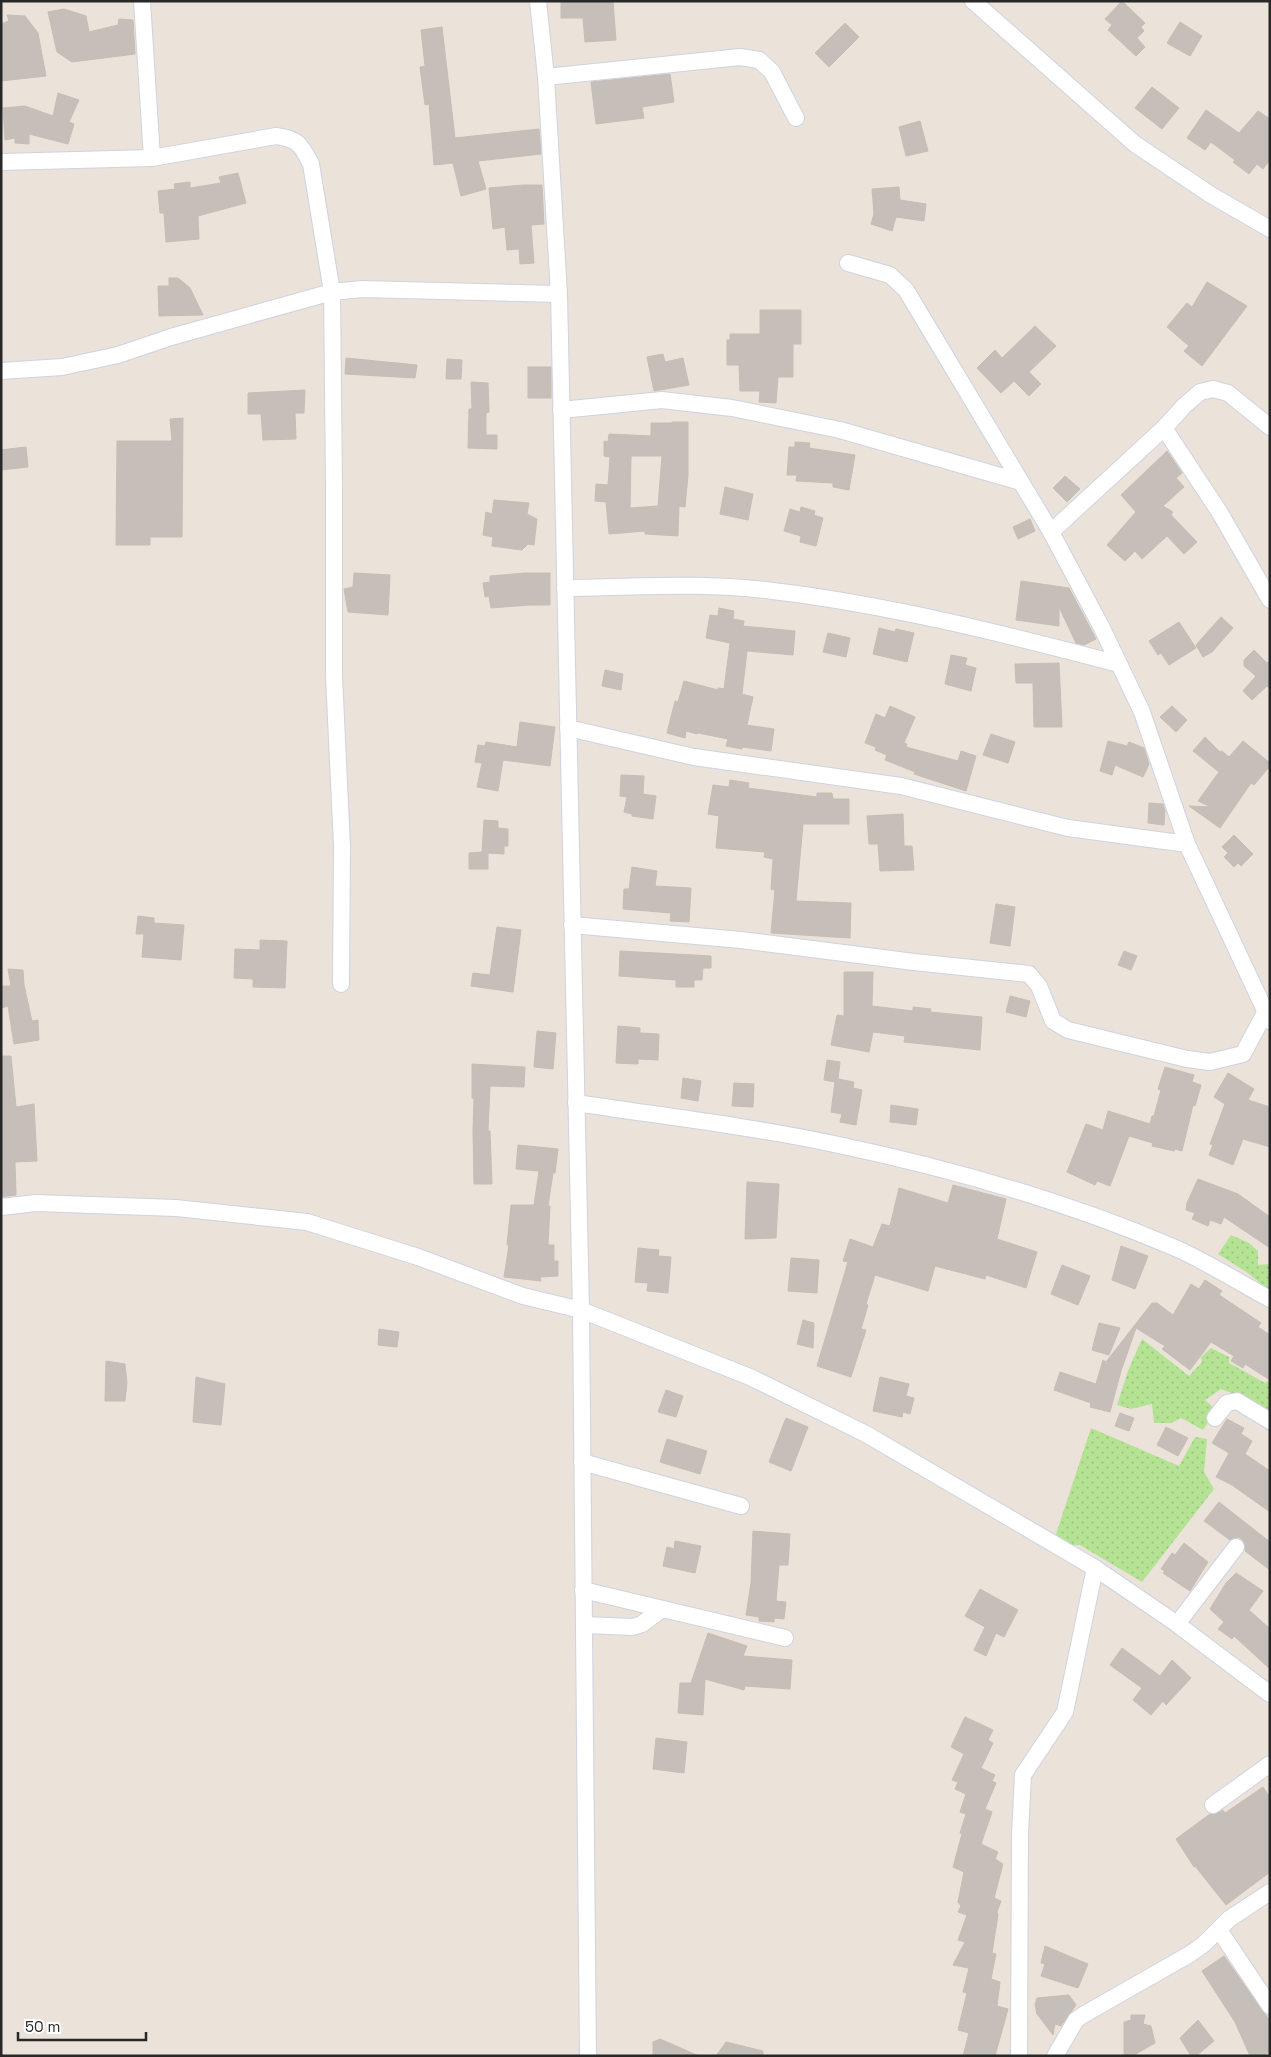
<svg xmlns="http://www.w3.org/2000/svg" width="1271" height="2057" viewBox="0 0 1271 2057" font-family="'Space Grotesk',sans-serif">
	<defs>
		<pattern id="grass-dots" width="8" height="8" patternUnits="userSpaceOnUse" patternTransform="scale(1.25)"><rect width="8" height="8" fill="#b4e393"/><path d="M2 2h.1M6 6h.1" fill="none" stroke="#9bc37f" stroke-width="1.8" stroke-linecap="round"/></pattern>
	</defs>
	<rect width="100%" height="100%" fill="#ebe2d9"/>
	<g fill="url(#grass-dots)">
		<polygon points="1231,1235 1249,1243 1258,1251 1258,1265 1270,1264 1270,1291 1248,1273 1218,1254"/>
		<polygon points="1142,1339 1189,1376 1202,1362 1201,1357 1211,1348 1229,1357 1229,1363 1265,1383 1270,1380 1270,1415 1237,1395 1221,1389 1205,1400 1216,1410 1203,1430 1181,1418 1171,1423 1154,1423 1152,1404 1131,1409 1117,1405 1128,1371"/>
		<polygon points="1091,1428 1179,1466 1195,1437 1207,1439 1204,1472 1214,1489 1142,1582 1080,1545 1065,1545 1056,1534"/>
	</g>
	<g fill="#c6bfb9" stroke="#c6beb3" fill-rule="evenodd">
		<polygon points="580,1 613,1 616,40 585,42 583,18 561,18 561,2"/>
		<polygon points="1122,1 1145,23 1141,27 1144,31 1137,38 1145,47 1136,56 1108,30 1112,25 1105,19"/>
		<polygon points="64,9 86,16 89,32 118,25 119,19 133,20 135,54 72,62 57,52 48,12"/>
		<polygon points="7,15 25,16 38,33 46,76 1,81 1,24 9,21"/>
		<polygon points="1180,22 1202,36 1190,56 1167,43"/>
		<polygon points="845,23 859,37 829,67 815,53"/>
		<polygon points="442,27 455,138 539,129 541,154 478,161 486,189 461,196 453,163 434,165 429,104 425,105 420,67 425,66 421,30"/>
		<polygon points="670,74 674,102 642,107 644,118 596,124 591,82"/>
		<polygon points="1152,87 1179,108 1162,129 1135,108"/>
		<polygon points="58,93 79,100 69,122 74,124 68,144 29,134 29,144 15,143 15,138 5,140 3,108 25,106 53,116"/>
		<polygon points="1206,110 1239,133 1258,111 1270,119 1270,160 1263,169 1257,164 1249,174 1233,162 1235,160 1211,142 1205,150 1187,138"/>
		<polygon points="920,121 928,151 906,156 899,127"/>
		<polygon points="238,173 246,203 198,216 199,239 166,242 164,213 160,213 158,191 175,189 174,184 190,182 190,188 221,183 219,177"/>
		<polygon points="523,185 542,185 544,224 531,225 534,263 520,264 519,249 507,250 505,227 493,229 489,188"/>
		<polygon points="899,187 900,200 926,204 924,221 896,217 892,231 871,224 874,214 872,189"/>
		<polygon points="169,278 178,278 190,288 203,315 159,316 158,286 169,286"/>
		<polygon points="1207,282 1247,306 1202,366 1184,351 1189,346 1167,327 1187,303 1192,307"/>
		<polygon points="760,310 801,310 801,344 793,344 793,377 778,377 776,403 759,402 760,391 740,391 739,365 727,365 727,340 730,340 730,334 760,334"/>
		<polygon points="1035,326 1056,346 1029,372 1041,384 1029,396 1014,381 1001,393 977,368 995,350 1002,358"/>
		<polygon points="663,354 665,362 683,358 689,385 654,391 647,357"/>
		<polygon points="346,358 417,365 415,378 345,374"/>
		<polygon points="447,359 462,360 461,379 446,379"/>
		<rect x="528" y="367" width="23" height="31"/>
		<polygon points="471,382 488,383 489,412 486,413 486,435 497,435 497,449 468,448 469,409 472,409"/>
		<polygon points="305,390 304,413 295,413 296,439 263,440 261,414 248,414 248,393"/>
		<polygon points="183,418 182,537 150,537 150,545 116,545 117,441 172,441 170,419"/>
		<path d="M672 422H688V475L685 507 679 506 678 536 645 534V531L609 534 606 502 595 501 596 484 608 485 610 457 604 456V441L608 442 609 434 651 436V423H672ZM631 456H662L658 506 630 508Z"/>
		<polygon points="795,442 810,443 809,448 855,455 849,490 833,487 833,483 796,481 797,475 787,475 789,447 795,447"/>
		<polygon points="26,447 28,467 1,470 1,450"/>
		<polygon points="1167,451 1182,473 1176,478 1184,487 1163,506 1173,512 1171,515 1197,542 1184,554 1167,536 1142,559 1135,551 1125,561 1107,545 1136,512 1121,495"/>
		<polygon points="1065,476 1080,489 1067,502 1053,488"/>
		<polygon points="725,487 753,494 748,520 720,514"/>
		<polygon points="494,500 529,503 527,514 537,519 534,545 528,544 522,550 492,546 493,537 483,535 486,512 492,514"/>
		<polygon points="801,507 815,511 814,515 823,518 816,546 800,542 801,536 784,531 790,509 800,512"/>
		<polygon points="1030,519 1035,531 1018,539 1013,527"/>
		<polygon points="354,573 390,575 388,615 348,612 344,589 353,587"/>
		<polygon points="525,573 550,573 550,605 529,605 491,608 489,596 485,597 483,583 490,582 490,576"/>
		<polygon points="1021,581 1069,588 1096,639 1084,645 1076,643 1059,607 1059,626 1016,620"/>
		<polygon points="719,608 734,611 733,619 744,621 743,626 795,631 793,655 747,651 742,694 753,697 747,725 774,729 771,751 742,747 742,749 726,746 728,739 698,733 697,734 686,731 685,738 667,733 675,701 678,702 684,681 718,690 718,688 724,689 730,643 706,638 710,615 718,616"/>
		<polygon points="1221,617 1233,628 1212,652 1203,657 1196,645"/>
		<polygon points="1179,622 1196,648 1169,665 1161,653 1158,655 1149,641"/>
		<polygon points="879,628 895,632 896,629 914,633 907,662 873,654"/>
		<polygon points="828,633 850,638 846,657 823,652"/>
		<polygon points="1254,650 1267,663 1270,660 1270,689 1267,686 1252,700 1243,691 1256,676 1244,666 1244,660"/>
		<polygon points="951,655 967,658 965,665 976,668 971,691 945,684"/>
		<polygon points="1059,663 1062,727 1034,727 1033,683 1016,683 1015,664"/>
		<polygon points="605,670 623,674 621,690 602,686"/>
		<polygon points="890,706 915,717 904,743 907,744 906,747 958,761 961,751 976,756 966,791 914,774 915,772 885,760 887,755 875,750 876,747 865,743 876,714 885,718"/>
		<polygon points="1172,706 1187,720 1176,732 1160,717"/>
		<polygon points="520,722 555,727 550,766 503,760 498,791 477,787 482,763 475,762 478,745 485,746 486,742 517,747"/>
		<polygon points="991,734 1015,742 1008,763 983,755"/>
		<polygon points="1205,737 1220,752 1222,751 1229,757 1243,741 1270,763 1270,766 1254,785 1251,783 1220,828 1189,806 1211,807 1198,801 1219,772 1193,751"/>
		<polygon points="1108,741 1127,746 1129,742 1144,748 1149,764 1143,777 1115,765 1112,775 1100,771"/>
		<polygon points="621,775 644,776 643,794 656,796 653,819 632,816 632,814 624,812 627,797 620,796"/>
		<polygon points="730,780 749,783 748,788 817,797 817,793 832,793 833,799 849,799 849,824 803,824 796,901 851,903 850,938 771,933 775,890 771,889 773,859 764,857 765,852 716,848 719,816 708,814 713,785 729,787"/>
		<polygon points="1149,803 1163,804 1165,811 1164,825 1148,823"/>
		<polygon points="903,814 904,846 912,846 914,870 880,871 878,844 869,844 867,816"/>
		<polygon points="484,820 498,821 498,828 508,829 508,846 504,846 504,854 488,853 488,869 469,869 469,853 482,852"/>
		<polygon points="1234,835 1253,854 1241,866 1238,863 1234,867 1224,857 1228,853 1222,847"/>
		<polygon points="632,867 657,871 655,886 691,888 689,922 670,921 671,913 623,909 624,889 629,889"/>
		<polygon points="996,904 1015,907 1010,946 990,943"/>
		<polygon points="138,916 154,918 154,923 184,925 181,960 142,957 144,934 136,934"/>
		<polygon points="497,927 521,930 513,992 471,986 473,973 490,975"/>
		<polygon points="260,940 287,941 285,988 253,987 253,979 234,978 235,949 260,950"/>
		<polygon points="620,951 711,956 711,968 703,968 702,980 694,980 694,987 676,987 676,980 619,976"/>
		<polygon points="1124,951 1137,956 1131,970 1118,965"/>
		<polygon points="8,969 23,970 24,985 32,1021 38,1020 39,1040 14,1044 8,1006 1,1008 1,986 11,986"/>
		<polygon points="844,972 873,972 872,1006 913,1011 913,1007 931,1009 930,1012 982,1017 980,1050 904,1042 905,1036 873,1032 869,1052 831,1045 837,1015 844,1016"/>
		<polygon points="1010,996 1030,1001 1026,1017 1006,1012"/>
		<polygon points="618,1026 640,1028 640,1033 659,1034 658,1060 638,1059 638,1064 616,1063"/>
		<polygon points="537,1031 556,1033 553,1069 534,1067"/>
		<polygon points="1,1056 11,1056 16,1107 34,1104 37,1161 15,1162 16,1195 1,1197"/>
		<polygon points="827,1060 840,1062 838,1079 854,1082 853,1088 862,1090 856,1125 840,1122 842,1114 831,1112 835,1082 824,1080"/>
		<polygon points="472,1064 525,1067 524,1087 490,1086 488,1131 490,1131 492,1184 474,1184 473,1131 474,1098 472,1098"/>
		<polygon points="1165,1067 1194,1075 1192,1082 1201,1085 1195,1106 1193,1105 1182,1151 1175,1149 1174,1151 1152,1146 1153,1143 1129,1136 1110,1186 1097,1181 1095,1185 1067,1172 1086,1124 1103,1130 1108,1111 1150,1124 1152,1116 1154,1116 1161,1090 1158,1089"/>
		<polygon points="1228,1073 1254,1089 1248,1100 1270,1107 1270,1147 1243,1139 1233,1165 1209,1155 1213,1145 1210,1144 1225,1104 1214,1097"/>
		<polygon points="683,1078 701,1081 698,1101 681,1098"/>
		<polygon points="734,1083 754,1084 753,1107 732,1106"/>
		<polygon points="891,1105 918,1109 916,1125 890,1122"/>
		<polygon points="518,1145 558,1149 555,1173 553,1173 548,1206 550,1206 548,1245 554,1245 554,1261 558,1261 558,1276 540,1277 541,1281 504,1277 509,1245 507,1245 511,1205 534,1205 539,1171 516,1169"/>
		<polygon points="1198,1179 1238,1194 1270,1217 1270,1248 1224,1217 1221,1224 1210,1220 1208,1226 1192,1219 1195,1213 1186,1210 1187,1203"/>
		<polygon points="747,1182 779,1184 776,1238 745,1239"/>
		<polygon points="953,1185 1006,1199 997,1239 1037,1252 1026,1288 986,1275 985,1279 935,1266 928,1291 875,1275 866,1304 868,1305 861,1329 866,1330 851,1377 817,1366 848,1262 843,1261 850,1239 873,1247 882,1224 890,1226 899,1188 948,1203"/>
		<polygon points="1121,1246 1148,1256 1135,1289 1112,1280"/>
		<polygon points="638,1248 659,1250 658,1256 671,1257 668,1293 647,1291 648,1283 635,1282"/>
		<polygon points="791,1258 819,1260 817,1293 788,1291"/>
		<polygon points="1062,1265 1090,1276 1078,1305 1051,1294"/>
		<polygon points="1205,1280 1222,1291 1219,1295 1261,1323 1258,1327 1270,1335 1270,1380 1245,1364 1243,1368 1231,1361 1234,1356 1211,1342 1190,1370 1162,1349 1165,1346 1136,1328 1121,1371 1110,1412 1090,1407 1091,1403 1054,1390 1060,1372 1096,1384 1103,1360 1106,1362 1152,1303 1157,1303 1173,1315 1191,1284 1199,1289"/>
		<polygon points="803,1320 814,1323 813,1348 797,1344"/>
		<polygon points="1099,1323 1120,1328 1109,1355 1092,1350"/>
		<polygon points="379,1329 399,1332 397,1347 378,1345"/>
		<polygon points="106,1361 125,1364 127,1383 125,1401 105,1401"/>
		<polygon points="196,1377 225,1384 221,1425 193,1422"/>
		<polygon points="880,1377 909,1384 906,1396 914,1398 910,1414 903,1412 902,1417 873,1411"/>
		<polygon points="666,1390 683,1396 676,1417 658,1412"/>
		<polygon points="1120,1413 1134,1418 1129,1431 1115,1426"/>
		<polygon points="786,1418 808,1427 791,1471 769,1462"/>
		<polygon points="1227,1419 1244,1428 1241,1434 1252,1441 1245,1454 1270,1471 1270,1512 1232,1485 1216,1477 1229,1453 1212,1443"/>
		<polygon points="1166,1427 1188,1438 1178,1456 1157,1445"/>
		<polygon points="667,1439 707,1451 700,1474 660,1462"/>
		<polygon points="1219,1502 1270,1542 1270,1570 1245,1551 1245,1544 1242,1539 1237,1537 1230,1540 1204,1521"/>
		<polygon points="753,1531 790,1534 788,1565 779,1565 776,1601 786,1602 784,1619 774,1618 774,1622 759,1621 759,1617 746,1615 751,1583"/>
		<polygon points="675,1541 701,1546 695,1573 663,1566 667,1547 674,1549"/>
		<polygon points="1184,1543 1208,1562 1190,1591 1163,1573 1165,1571 1161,1569 1172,1553 1175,1555"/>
		<polygon points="1236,1573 1263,1591 1249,1610 1270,1629 1270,1669 1234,1636 1232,1639 1218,1629 1224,1622 1210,1609 1226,1583"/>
		<polygon points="980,1589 1018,1610 1004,1637 996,1633 986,1656 974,1650 985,1627 965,1616"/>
		<polygon points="708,1633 747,1646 743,1656 792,1660 790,1689 745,1686 744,1690 705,1679 703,1715 678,1713 680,1683 691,1683"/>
		<polygon points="1122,1648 1160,1676 1172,1660 1191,1678 1166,1705 1163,1701 1151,1715 1133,1700 1142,1688 1110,1665"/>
		<polygon points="965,1717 993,1730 988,1740 993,1743 981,1768 995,1775 992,1781 996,1783 985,1809 992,1812 981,1844 998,1852 995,1859 1003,1864 994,1898 1001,1901 997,1912 998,1915 992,1953 996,1954 991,1979 1000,1982 997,2006 1008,2009 995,2056 963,2056 969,2033 958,2030 967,1993 963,1992 969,1968 953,1965 965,1942 958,1940 967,1915 958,1912 961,1906 958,1902 964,1872 953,1867 962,1834 960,1833 966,1814 960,1812 966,1794 955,1789 958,1782 952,1780 964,1754 951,1747"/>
		<polygon points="656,1738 687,1742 684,1773 653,1769"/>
		<polygon points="1263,1787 1270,1798 1270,1872 1226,1905 1195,1866 1194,1867 1176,1839 1210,1814 1214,1815 1223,1810 1225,1813"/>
		<polygon points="1045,1946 1088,1964 1078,1988 1041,1976 1045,1964 1041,1963"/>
		<polygon points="1224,1956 1270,2021 1270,2052 1262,2056 1250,2056 1235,2022 1202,1971"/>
		<polygon points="1069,1995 1076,2005 1061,2026 1055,2024 1053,2035 1037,2014 1035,2005 1037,1998"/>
		<polygon points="1131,2015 1145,2015 1143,2024 1151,2026 1155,2043 1134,2055 1124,2055 1124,2022 1131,2020"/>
		<polygon points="1198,2020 1214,2041 1196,2056 1191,2056 1180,2038"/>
		<polygon points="660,2039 699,2056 653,2056 653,2042"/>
		<polygon points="726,2042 763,2051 763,2056 716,2056"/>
	</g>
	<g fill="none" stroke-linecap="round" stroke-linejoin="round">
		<defs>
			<g id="minor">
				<polyline points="142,1 152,158"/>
				<polyline points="538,1 546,77 559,294 581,1310 588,2056"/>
				<polyline points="973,1 1135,144 1211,195 1270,229"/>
				<polyline points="546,77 740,57 759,60 772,72 796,118"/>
				<path d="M1 162 152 158 276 136C299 139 301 145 311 164L332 292 334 486V676L342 846 341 984"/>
				<polyline points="848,263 890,275 906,290 1051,532 1102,628 1142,712 1187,844 1270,1021"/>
				<polyline points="1,371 62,367 118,355 171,337 332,292 362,289 559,294"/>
				<polyline points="561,410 662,400 732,408 840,430 1021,482"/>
				<polyline points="1164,428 1220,513 1270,600"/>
				<polyline points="1051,532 1164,428 1184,406 1200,392 1213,389 1228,393 1270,427"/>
				<path d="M565 588C634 587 705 582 773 591 890 605 1005 634 1119 664"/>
				<polyline points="568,728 694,757 901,786 1068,828 1187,844"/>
				<polyline points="572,925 741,940 914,962 1029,974 1039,986 1053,1021 1068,1030 1187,1059 1210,1062 1243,1054 1266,1011"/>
				<path d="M576 1103C662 1116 749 1126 834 1144 949 1168 1065 1201 1173 1247 1206 1261 1238 1282 1270 1299"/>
				<polyline points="1,1207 36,1203 176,1208 307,1222 418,1257 523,1296 581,1310 750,1377 866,1434 1095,1568 1177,1624 1270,1694"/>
				<polyline points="1215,1418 1227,1403 1237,1401 1270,1421"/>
				<polyline points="582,1462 741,1506"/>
				<polyline points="583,1590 785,1638"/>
				<polyline points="1177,1624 1236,1547"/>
				<polyline points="584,1625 633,1627 642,1624 662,1609"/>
				<polyline points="1213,1805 1270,1764"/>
				<polyline points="1219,1930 1270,2006"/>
				<polyline points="1019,2056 1020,1833 1023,1775 1065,1712 1095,1568"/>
				<polyline points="1055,2056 1076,2020 1083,2015 1190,1954 1204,1944 1229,1919 1270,1892"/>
			</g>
		</defs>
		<use href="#minor" stroke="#ced3e1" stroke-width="18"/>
		<use href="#minor" stroke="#fff" stroke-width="16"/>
	</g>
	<rect width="1271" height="2057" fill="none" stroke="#282828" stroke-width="5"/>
	<path d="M18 2032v8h128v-8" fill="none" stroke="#282828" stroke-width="2.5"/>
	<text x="25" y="2032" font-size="15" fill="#282828" stroke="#ffffff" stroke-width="4" paint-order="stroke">50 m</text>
</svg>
